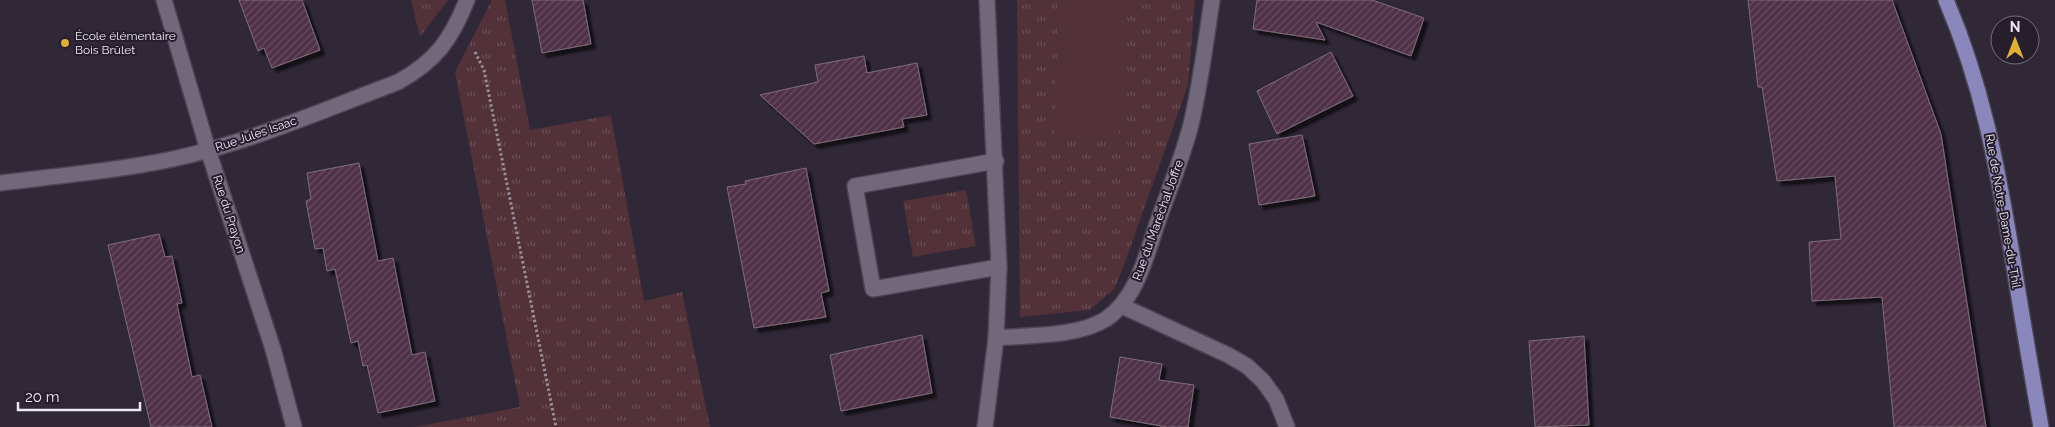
<svg xmlns="http://www.w3.org/2000/svg" width="2055" height="427" viewBox="0 0 2055 427" font-family="Raleway,sans-serif">
	<defs>
		<pattern id="grass-tufts" width="24" height="20" patternUnits="userSpaceOnUse" patternTransform="scale(1.25)"><rect width="24" height="20" fill="#523139"/><path d="M3 7l-1-3M5 7V3M7 7l1-3M15 17l-1-3M17 17v-4M19 17l1-3" fill="none" stroke="#6b4f56"/></pattern>
		<pattern id="building-hatch" width="6" height="6" patternUnits="userSpaceOnUse" patternTransform="scale(1.25)"><rect width="6" height="6" fill="#4f3047"/><path d="M-1 1l2-2M0 6l6-6M5 7l2-2" fill="none" stroke="#694e62"/></pattern>
		<filter id="shadow"><feDropShadow dx="4.5" dy="4.5" stdDeviation="1" flood-color="#0009"/></filter>
	</defs>
	<rect width="100%" height="100%" fill="#302737"/>
	<g fill="url(#grass-tufts)">
		<polygon points="411,0 448,0 420,37"/>
		<polygon points="492,0 505,0 530,130 611,115 644,301 682,292 710,427 414,427 520,407 455,72"/>
		<polygon points="1017,0 1195,0 1188,85 1123,268 1114,289 1090,310 1020,317"/>
		<polygon points="966,190 976,246 913,257 903,201"/>
	</g>
	<polygon fill="#523139" points="1058,0 1122,0 1119,138 1055,137"/>
	<g fill="url(#building-hatch)" stroke="#7f6c79" filter="url(#shadow)">
		<polygon points="239,0 302,0 320,50 272,68 264,48 258,51"/>
		<polygon points="532,0 583,0 591,44 542,53"/>
		<polygon points="1257,0 1372,0 1424,18 1411,56 1316,22 1325,40 1253,29"/>
		<polygon points="1748,0 1892,0 1941,134 1986,427 1894,427 1882,297 1812,301 1809,242 1841,239 1835,176 1777,181 1762,87 1758,87"/>
		<polygon points="1331,52 1353,96 1277,134 1257,91"/>
		<polygon points="864,56 867,73 917,63 927,115 902,119 904,127 814,144 760,95 818,82 815,65"/>
		<polygon points="1302,135 1315,196 1259,205 1249,144"/>
		<polygon points="359,163 378,261 393,258 412,355 425,352 435,401 378,413 367,365 363,366 358,341 351,343 335,269 327,271 323,248 315,249 306,201 311,199 307,173"/>
		<polygon points="806,168 829,291 821,293 826,317 754,328 727,187 746,184 745,181"/>
		<polygon points="159,234 165,257 172,256 182,303 177,304 192,377 200,375 212,427 151,427 108,245"/>
		<polygon points="922,335 932,393 841,411 830,355"/>
		<polygon points="1584,336 1589,425 1535,427 1529,341"/>
		<polygon points="1120,357 1162,364 1159,380 1194,385 1188,427 1167,427 1110,417"/>
	</g>
	<g fill="none" stroke-linecap="round" stroke-linejoin="round">
		<defs>
			<g id="minor">
				<polyline points="164,0 208,150 273,349 294,427"/>
				<polyline points="996,161 855,186 873,289 999,267"/>
				<path d="M0 183C57 176 116 171 173 159 250 142 324 110 398 82 436 61 451 40 467 0"/>
				<polyline points="1122,306 1228,355 1247,366 1263,381 1276,399 1287,427"/>
				<path d="M996 338C1029 335 1078 337 1106 319 1137 298 1146 256 1157 224 1169 189 1184 155 1192 120 1201 80 1206 40 1212 0"/>
				<polyline points="985,427 996,338 999,267 987,0"/>
			</g>
			<path id="major" d="M1946 0C1982 84 1997 165 2012 254 2021 312 2031 369 2041 427"/>
		</defs>
		<use href="#minor" stroke="#4b4451" stroke-width="18"/>
		<use href="#major" stroke="#4b4451" stroke-width="18"/>
		<polyline stroke="#958e9b" stroke-width="3" stroke-dasharray="2.5 2.5" stroke-linecap="butt" points="475,52 484,70 556,427"/>
		<use href="#minor" stroke="#72687b" stroke-width="15"/>
		<use href="#major" stroke="#8a87bc" stroke-width="15"/>
	</g>
	<circle fill="#dfb034" stroke="#261d2d" stroke-width="2" cx="65" cy="43" r="5"/>
	<g text-anchor="middle" dominant-baseline="central" stroke-width="4" stroke-linejoin="round" paint-order="stroke">
		<g font-size="12" fill="#eee8f3" stroke="#261d2d" text-anchor="start">
			<text x="75" y="36">École élémentaire<tspan x="75" dy="14">Bois Brûlet</tspan></text>
		</g>
		<g font-size="12" fill="#eee8f3" stroke="#261d2d">
			<text transform="translate(256 134) rotate(-19)">Rue Jules Isaac</text>
			<text transform="translate(2003 211) rotate(80)">Rue de Notre-Dame-du-Thil</text>
			<text transform="translate(229 214) rotate(72)">Rue du Prayon</text>
			<text transform="translate(1158 220) rotate(-70)">Rue du Maréchal Joffre</text>
		</g>
	</g>
	<g transform="translate(2015 40)"><circle r="24" fill="#261d2d" stroke="#766e7c"/>
	<path d="M0-4L9 19L0 12L-9 19Z" fill="#dfb034"/>
	<text y="-8" font-size="14" font-weight="bold" text-anchor="middle" fill="#eee8f3">N</text>
	</g>
	<path d="M18 402v8h122v-8" fill="none" stroke="#eee8f3" stroke-width="2.5"/>
	<text x="25" y="402" font-size="15" fill="#eee8f3" stroke="#261d2d" stroke-width="4" paint-order="stroke">20 m</text>
</svg>
